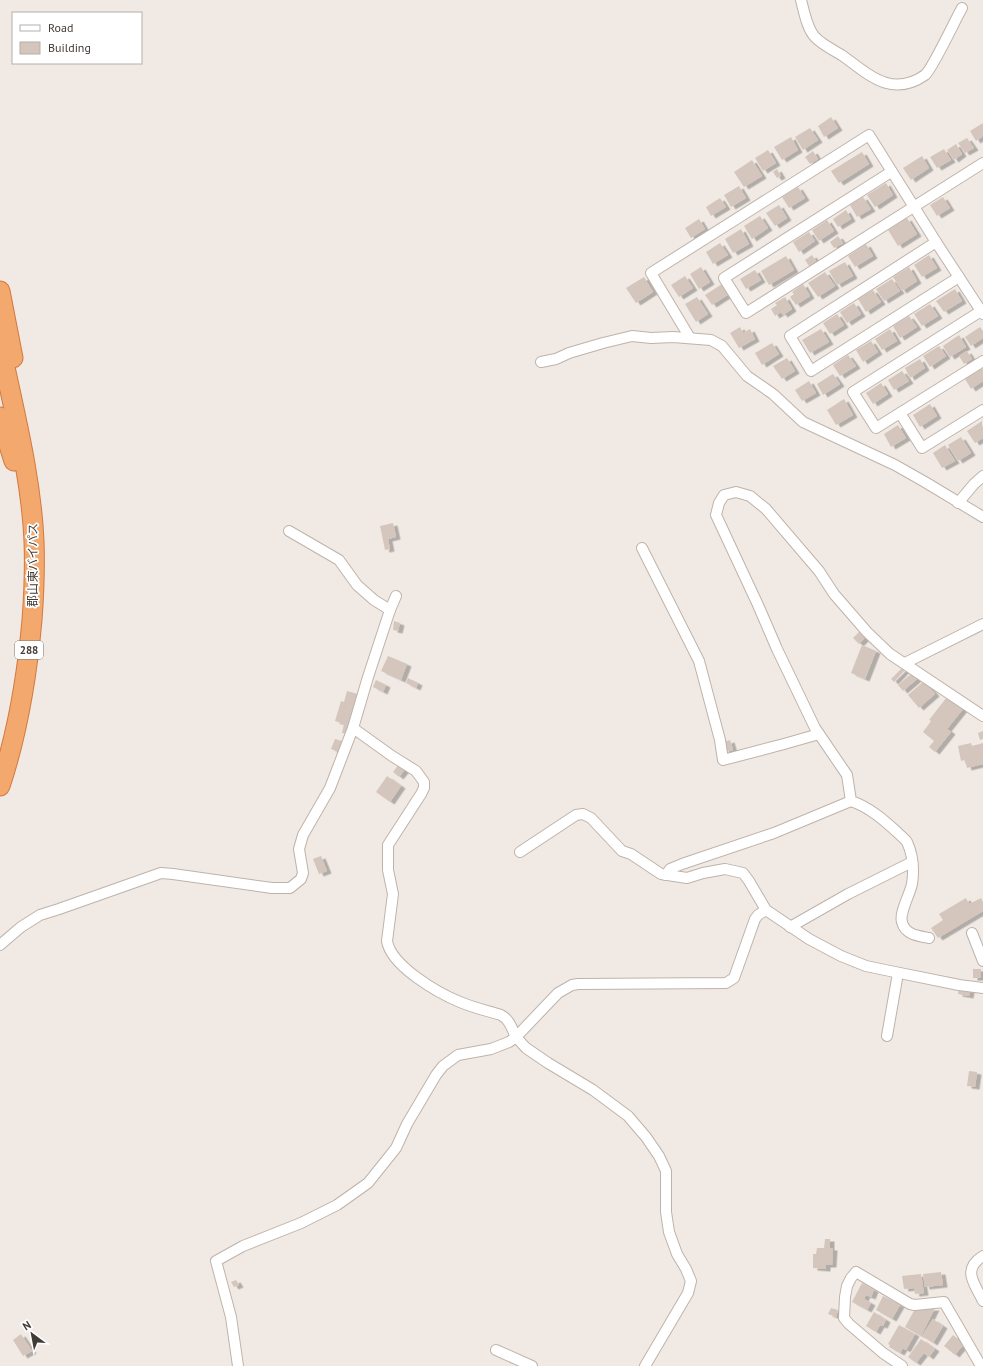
<svg xmlns="http://www.w3.org/2000/svg" width="983" height="1366" viewBox="0 0 983 1366" font-family="'PT Sans','Noto Sans JP',sans-serif">
	<defs>
		<filter id="shadow"><feDropShadow dx="4.5" dy="2.5" stdDeviation="0" flood-color="#0004"/></filter>
	</defs>
	<rect width="100%" height="100%" fill="#f1eae4"/>
	<g fill="#d4c6bd" filter="url(#shadow)">
		<polygon points="831,117 838,128 824,137 818,126"/>
		<polygon points="983,123 983,136 976,141 970,131"/>
		<polygon points="810,128 818,140 803,150 795,137"/>
		<polygon points="791,137 798,150 782,160 774,147"/>
		<polygon points="967,138 974,148 965,153 958,143"/>
		<polygon points="956,144 962,154 954,160 947,150"/>
		<polygon points="944,149 951,160 937,168 930,157"/>
		<polygon points="768,150 776,163 763,171 755,158"/>
		<polygon points="813,151 818,159 810,164 805,157"/>
		<polygon points="862,152 869,164 839,183 831,171"/>
		<polygon points="922,156 929,168 911,180 903,168"/>
		<polygon points="752,160 762,176 744,187 734,172"/>
		<polygon points="777,169 781,176 777,178 773,172"/>
		<polygon points="886,183 893,195 875,207 867,195"/>
		<polygon points="739,186 746,198 731,207 724,195"/>
		<polygon points="798,187 805,198 789,208 782,197"/>
		<polygon points="863,197 871,209 857,217 850,205"/>
		<polygon points="943,197 950,208 937,216 930,205"/>
		<polygon points="720,198 726,207 711,216 706,207"/>
		<polygon points="779,205 787,218 775,226 766,213"/>
		<polygon points="846,210 851,219 838,227 833,219"/>
		<polygon points="760,216 768,228 752,239 744,226"/>
		<polygon points="907,218 917,234 898,246 888,230"/>
		<polygon points="699,219 705,229 691,238 685,228"/>
		<polygon points="827,220 834,231 819,241 812,230"/>
		<polygon points="741,229 749,244 733,253 725,239"/>
		<polygon points="809,232 815,241 799,252 793,242"/>
		<polygon points="838,236 843,243 834,248 830,242"/>
		<polygon points="720,243 728,255 713,264 706,252"/>
		<polygon points="866,244 873,256 855,267 848,256"/>
		<polygon points="812,255 816,261 809,266 805,260"/>
		<polygon points="929,255 937,268 922,277 914,265"/>
		<polygon points="786,256 794,270 769,285 761,271"/>
		<polygon points="845,262 853,276 837,285 829,271"/>
		<polygon points="701,267 710,282 699,289 690,274"/>
		<polygon points="909,267 917,281 902,291 893,277"/>
		<polygon points="755,270 761,280 746,289 740,279"/>
		<polygon points="825,272 835,286 818,297 808,283"/>
		<polygon points="685,276 693,288 679,297 671,285"/>
		<polygon points="644,277 653,292 636,303 626,288"/>
		<polygon points="892,279 900,291 884,301 876,289"/>
		<polygon points="722,284 729,294 712,305 705,295"/>
		<polygon points="803,284 810,296 796,305 790,297 794,294 792,292"/>
		<polygon points="955,289 962,301 944,312 936,301"/>
		<polygon points="873,290 881,302 866,312 858,299"/>
		<polygon points="697,297 708,314 696,322 685,304"/>
		<polygon points="785,297 792,309 783,315 781,312 775,316 771,309 777,305 775,303"/>
		<polygon points="854,303 861,314 847,323 840,312"/>
		<polygon points="930,304 938,316 922,326 914,314"/>
		<polygon points="837,314 844,325 830,334 823,323"/>
		<polygon points="909,316 917,327 900,338 893,326"/>
		<polygon points="740,327 743,333 750,329 755,339 739,348 730,333"/>
		<polygon points="980,327 983,331 983,338 971,346 965,337"/>
		<polygon points="821,329 829,342 810,353 802,340"/>
		<polygon points="890,329 897,341 882,350 875,339"/>
		<polygon points="959,335 966,347 950,357 943,346"/>
		<polygon points="871,341 878,352 863,362 856,350"/>
		<polygon points="772,343 779,354 762,365 755,353"/>
		<polygon points="939,346 946,356 930,367 923,356"/>
		<polygon points="967,351 972,359 964,364 959,356"/>
		<polygon points="848,355 856,366 840,376 833,365"/>
		<polygon points="787,358 795,371 782,379 773,366"/>
		<polygon points="920,359 925,368 910,378 905,368"/>
		<polygon points="982,368 983,370 983,381 971,389 965,379"/>
		<polygon points="902,371 909,381 894,390 888,380"/>
		<polygon points="833,374 840,384 823,395 817,384"/>
		<polygon points="809,381 816,393 802,401 795,390"/>
		<polygon points="881,383 888,394 873,404 866,393"/>
		<polygon points="844,399 853,415 836,425 827,410"/>
		<polygon points="930,404 937,416 920,427 913,415"/>
		<polygon points="982,421 983,438 975,443 967,431"/>
		<polygon points="898,425 906,438 891,447 884,434"/>
		<polygon points="961,437 971,453 958,461 948,445"/>
		<polygon points="945,445 955,461 942,468 933,453"/>
		<polygon points="393,523 396,537 388,539 390,549 385,550 380,526"/>
		<polygon points="394,621 400,623 398,631 393,630"/>
		<polygon points="859,632 865,638 859,644 853,638"/>
		<polygon points="862,645 876,651 865,679 851,673"/>
		<polygon points="388,656 407,664 401,680 381,671"/>
		<polygon points="903,667 906,669 894,682 891,679"/>
		<polygon points="912,673 917,679 903,691 898,685"/>
		<polygon points="408,678 418,683 416,688 406,683"/>
		<polygon points="376,680 386,685 383,692 373,687"/>
		<polygon points="924,681 935,694 919,708 908,695"/>
		<polygon points="347,691 358,694 347,734 342,733 344,724 335,721 341,701 344,702"/>
		<polygon points="947,697 963,709 947,729 951,732 935,752 929,747 934,741 923,732 931,721 929,720"/>
		<polygon points="983,731 983,739 980,740 978,733"/>
		<polygon points="335,739 342,741 338,752 331,749"/>
		<polygon points="730,740 733,750 725,752 723,742"/>
		<polygon points="971,743 972,746 983,743 983,764 967,768 965,760 961,761 958,746"/>
		<polygon points="399,764 406,768 399,777 393,772"/>
		<polygon points="387,776 401,786 390,802 376,792"/>
		<polygon points="321,856 327,871 319,874 313,859"/>
		<polygon points="966,898 969,904 981,898 983,902 983,911 938,938 931,928 943,920 939,914"/>
		<rect x="973" y="969" width="8" height="9"/>
		<polygon points="959,988 970,990 969,996 958,994"/>
		<polygon points="969,1071 977,1072 975,1087 967,1086"/>
		<polygon points="825,1239 830,1239 830,1248 833,1248 832,1265 826,1265 826,1269 813,1268 813,1254 816,1254 817,1248 824,1248"/>
		<polygon points="941,1272 943,1285 925,1287 923,1274"/>
		<polygon points="921,1274 924,1293 915,1294 914,1288 904,1289 902,1276"/>
		<polygon points="236,1280 239,1285 234,1287 231,1282"/>
		<polygon points="862,1283 874,1290 871,1297 866,1295 864,1299 871,1303 867,1310 852,1302"/>
		<polygon points="883,1296 900,1305 892,1319 876,1310"/>
		<polygon points="831,1308 838,1310 836,1317 828,1314"/>
		<polygon points="935,1308 921,1336 905,1327 915,1309"/>
		<polygon points="874,1312 886,1320 883,1326 880,1325 876,1332 866,1326"/>
		<polygon points="933,1319 943,1326 933,1343 922,1336"/>
		<polygon points="899,1325 915,1334 906,1350 903,1348 900,1353 889,1347 890,1345 888,1344"/>
		<polygon points="21,1334 32,1351 23,1356 13,1340"/>
		<polygon points="953,1335 964,1344 955,1355 944,1346"/>
		<polygon points="921,1339 935,1349 929,1357 924,1353 916,1363 908,1357"/>
	</g>
	<g fill="none" stroke-linecap="round" stroke-linejoin="round">
		<defs>
			<g id="street">
				<path d="M801 0C804 11 807 29 815 37 821 44 835 51 843 56 869 75 892 98 925 75 933 68 955 20 962 8"/>
				<polyline points="891,172 724,278 746,313 983,163"/>
				<polyline points="936,242 790,336 811,371 959,277"/>
				<polyline points="981,311 853,392 876,428 983,361"/>
				<polyline points="690,338 651,273 869,135 936,242 983,314"/>
				<polyline points="541,362 556,359 569,353 603,343 632,336 651,338 673,337 711,340 722,346 747,376 773,394 803,422 895,465 925,482 983,517"/>
				<polyline points="900,413 922,448 983,410"/>
				<polyline points="958,503 974,484 983,476"/>
				<polyline points="289,531 339,560 357,585 374,600 390,610"/>
				<polyline points="642,548 699,661 720,740 723,760 784,744 819,734"/>
				<polyline points="905,663 983,624"/>
				<path d="M353 728 392 756 416 771 424 782V788L421 794 388 845V870L393 894 387 941C391 966 438 993 460 1002 474 1008 488 1011 501 1015 510 1020 512 1029 516 1037L558 993 572 985 578 984 726 983 734 978 755 919 758 915 766 910"/>
				<polyline points="520,852 576,815 583,814 591,818 622,851 631,854 661,874 687,878 703,873 725,869 743,873 749,881 766,910 809,939 841,956 866,966 890,971 959,985 983,988"/>
				<polyline points="666,875 670,869 682,864 774,833 851,801"/>
				<polyline points="790,927 848,894 912,862"/>
				<polyline points="972,933 983,961"/>
				<path d="M929 938C919 936 905 935 902 922 899 913 910 894 912 884 914 871 913 855 907 842 905 839 901 836 898 833 884 820 869 807 851 801L847 775 815 728 777 649 758 605 716 515 719 503 724 495 736 492 750 496 766 509 819 571 834 594 867 632 890 654 983 716"/>
				<polyline points="0,945 21,927 40,915 59,909 161,873 173,874 272,888 290,888 301,879 303,873 299,849 303,835 330,788 353,728 368,677 390,610 396,596"/>
				<polyline points="887,1036 898,973"/>
				<path d="M983 1256C961 1270 975 1284 983 1301"/>
				<polyline points="496,1350 532,1366"/>
				<polyline points="238,1366 231,1317 216,1261 243,1246 301,1223 337,1205 368,1183 396,1148 407,1124 436,1075 443,1066 458,1055 491,1049 509,1042 516,1037 526,1048 548,1063 593,1090 628,1116 646,1137 659,1156 666,1171 666,1212 669,1232 677,1254 686,1269 691,1281 688,1293 645,1366"/>
				<polyline points="902,1366 883,1353 849,1324 844,1318 845,1297 847,1286 851,1278 856,1272 910,1304 915,1305 944,1302 981,1366"/>
			</g>
			<g id="highway">
				<polyline points="0,291 13,358"/>
				<path d="M0 343C13 408 31 474 34 541 35 567 34 593 32 620 27 676 18 732 0 786"/>
				<polyline points="0,417 14,461"/>
			</g>
		</defs>
		<use href="#street" stroke="#beb3aa" stroke-width="12"/>
		<use href="#highway" stroke="#d1793e" stroke-width="21"/>
		<use href="#street" stroke="#fff" stroke-width="10"/>
		<use href="#highway" stroke="#f3a86d" stroke-width="19"/>
	</g>
	<g text-anchor="middle" dominant-baseline="central" stroke-width="3.5" stroke-linejoin="round" paint-order="stroke">
		<rect fill="#fff" stroke="#7b7571" stroke-width="1" x="15" y="641" width="28" height="18" rx="3"/>
		<g font-size="11" font-weight="bold" fill="#423a34">
			<text x="29" y="650">288</text>
		</g>
		<g font-size="12" fill="#423a34" stroke="#fff">
			<text transform="translate(32 565) rotate(-90)">郡山東バイパス</text>
		</g>
	</g>
	<rect x="12" y="12" width="130" height="52" fill="#ffffff" stroke="#b3b0ae"/>
	<rect x="20" y="25" width="20" height="6" fill="#ffffff" stroke="#b3b0ae"/>
	<text x="48" y="32" font-size="12" fill="#423a34">Road</text>
	<rect x="20" y="42" width="20" height="12" fill="#d4c6bd" stroke="#b3b0ae"/>
	<text x="48" y="52" font-size="12" fill="#423a34">Building</text>
	<g transform="translate(32 1334) rotate(328)" stroke="#ffffff" stroke-width="3" paint-order="stroke">
	<path d="M0-3L7 15L0 10L-7 15Z" fill="#423a34"/>
	<text y="-6" font-size="11" font-weight="bold" text-anchor="middle" fill="#423a34">N</text>
	</g>
</svg>
